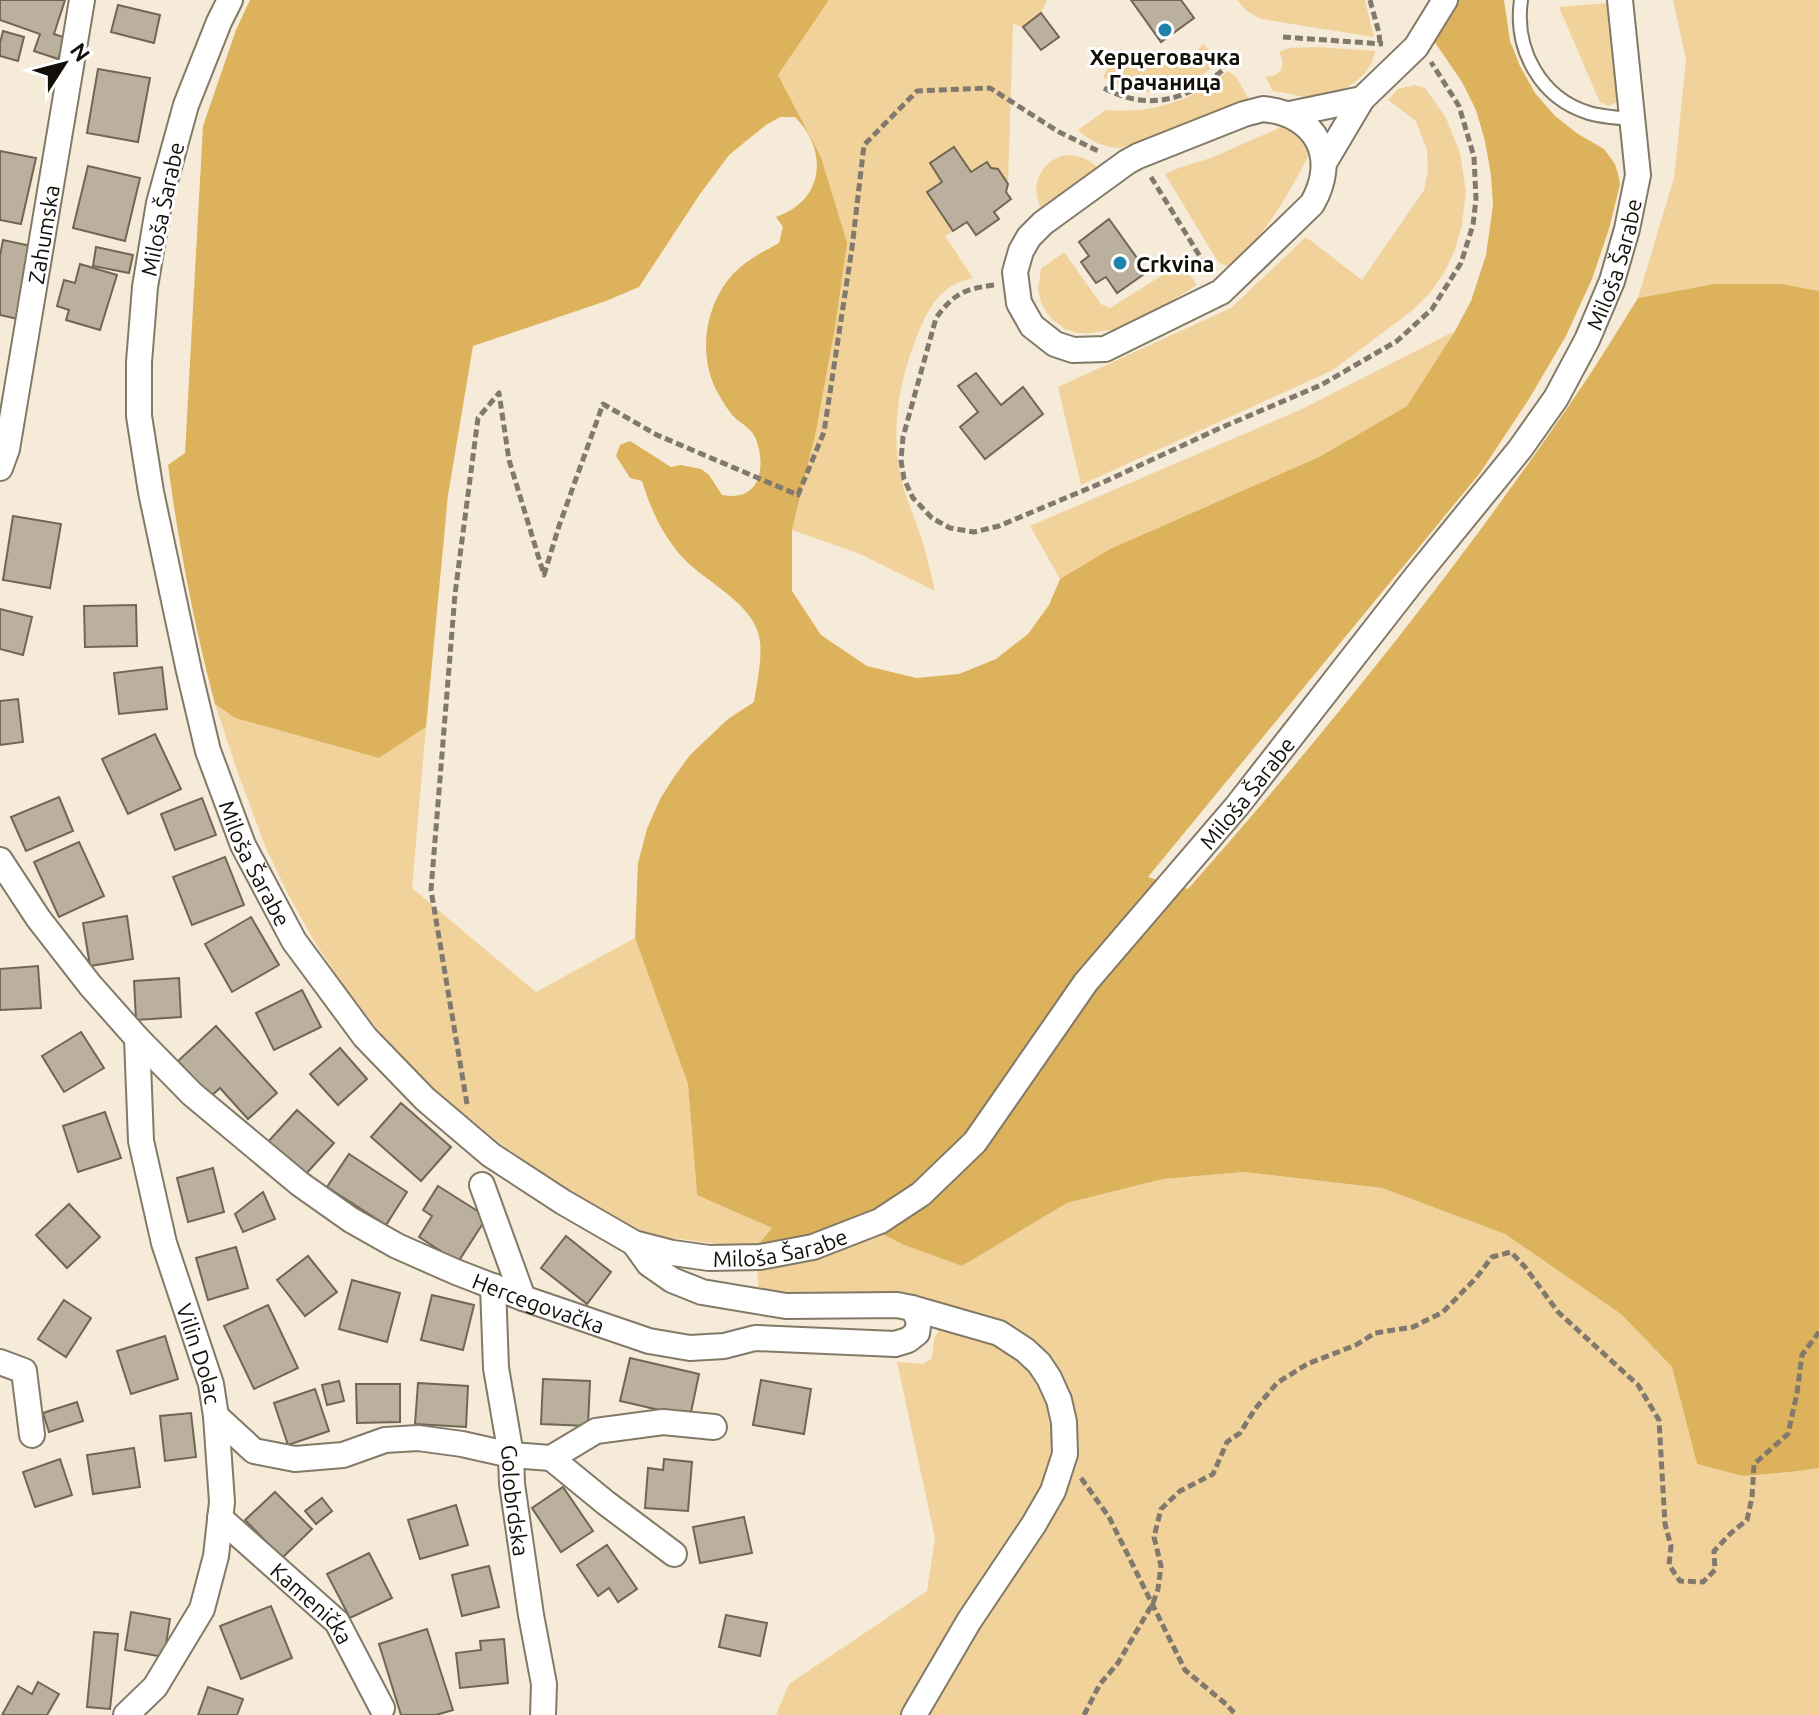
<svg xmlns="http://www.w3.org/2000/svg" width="1819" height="1715" viewBox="0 0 1819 1715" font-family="Ubuntu,sans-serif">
	<rect width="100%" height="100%" fill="#f6ebd8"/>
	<g fill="#f1d29b">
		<path d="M829 0H1047L1041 13 1023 27 1013 24 1008 184 998 169 991 168 987 162 971 172 954 147 942 182 927 192 953 231 945 236 973 278C967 280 960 281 955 284 933 295 922 322 914 344 898 387 891 433 901 478 905 496 913 513 919 531 926 550 930 571 935 591L860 554 792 530 816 431 821 157 778 75Z"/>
		<polygon points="1237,0 1365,0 1374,37 1261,19 1247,11"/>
		<polygon points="1673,0 1819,0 1819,291 1782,284 1714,284 1638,298 1674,178 1686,60"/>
		<polygon points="1609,3 1619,101 1608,106 1600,102 1598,98 1559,7"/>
		<path d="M1204 44 1218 61C1184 97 1145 101 1103 77L1115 55C1148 72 1176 70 1204 44Z"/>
		<path d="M1317 47 1375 51C1374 55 1373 60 1371 63 1364 81 1336 96 1318 97 1304 98 1287 93 1273 91L1265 76C1281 78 1287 65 1279 52L1289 48Z"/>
		<path d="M1228 71 1237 78 1250 102 1120 148C1103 147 1091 142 1078 130L1106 110C1153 114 1192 101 1228 71Z"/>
		<polygon points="1414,85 1425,88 1446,118 1460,153 1466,191 1462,225 1455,250 1444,273 1430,293 1413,310 1333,370 1081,485 1058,387 1231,308 1306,237 1362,280 1424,190 1428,171 1427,150 1416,121 1388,100 1398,89"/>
		<path d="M1288 124 1312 149C1289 192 1267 237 1227 266L1218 262 1165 174 1181 167 1211 158Z"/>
		<path d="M1064 155C1079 155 1088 158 1099 169L1042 210C1029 187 1039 163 1064 155Z"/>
		<polygon points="1064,252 1101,304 1110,308 1182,263 1197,285 1129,327 1091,333 1078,333 1065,329 1053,320 1046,312 1041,302 1038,289 1041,269"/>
		<polygon points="1455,331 1407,406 1319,457 1110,549 1060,579 1030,526 1302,409"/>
		<polygon points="215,704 235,718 379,758 426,727 412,888 536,992 635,938 688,1084 697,1195 772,1228 756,1247 718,1244 664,1237 623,1225 573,1196 496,1140 432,1088 378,1030 345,987 314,941 288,894 266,848 239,776"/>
		<polygon points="1244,1172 1382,1188 1505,1234 1621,1314 1672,1367 1697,1464 1742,1476 1791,1472 1819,1468 1819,1715 919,1715 1037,1526 1068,1422 1002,1324 759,1295 757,1267 784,1266 814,1259 875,1230 904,1245 962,1266 1067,1203 1163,1179"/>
		<polygon points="941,1326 997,1336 1046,1380 1061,1453 910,1715 776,1715 789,1684 927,1591 935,1538 897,1362 923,1364 932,1358 934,1339"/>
	</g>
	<path fill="#ddb25c" d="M250 0H829L778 75 821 157 847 243 835 327 816 431 792 530V591L821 635 867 666 916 678 959 674 996 659 1028 634 1049 605 1060 579 1110 549 1319 457 1407 406 1455 331 1471 301 1486 255 1493 205 1491 175 1485 141 1476 110 1462 82 1434 41 1441 22 1453 0H1504L1510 41 1520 66 1535 93 1555 116 1578 134 1604 149 1615 164 1618 174 1620 184 1609 229 1592 279 1566 336 1529 399 1480 473 1148 877 1188 889C1325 734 1455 572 1572 401 1595 368 1616 333 1638 298L1714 284H1782L1819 291V1468L1791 1472 1742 1476 1697 1464 1672 1367 1621 1314 1505 1234 1382 1188 1244 1172 1163 1179 1067 1203 962 1266 904 1245 857 1221 813 1240 756 1247 772 1228 697 1195 688 1084 635 938 638 863 647 829 660 799 674 777 690 755 728 719 754 702C757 683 762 661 760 641 755 603 706 583 682 557 662 534 651 510 642 481L630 478 616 456 620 445 630 441 671 467 681 465 701 469 709 475 722 495C761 503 767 465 755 437 751 428 740 423 733 416 728 410 723 402 719 395 697 358 704 306 733 274 746 260 763 252 779 243L783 227 776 217C824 201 829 151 795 117H780L766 125 729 155 700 194 639 287 606 301 473 346 448 495 426 727 379 758 235 718 215 704C194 625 179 546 168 465L185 453 203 126 236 30Z"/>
	<g fill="#bbb09e" stroke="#706655" stroke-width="2">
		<polygon points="0,0 65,0 54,34 66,38 58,59 34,51 40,34 0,20"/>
		<polygon points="1131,0 1181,0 1194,18 1161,42"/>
		<polygon points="118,5 160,15 154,43 111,32"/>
		<polygon points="1041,13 1059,37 1041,50 1023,27"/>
		<polygon points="3,31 24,37 18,61 0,56 0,43"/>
		<polygon points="98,69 150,78 138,142 87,133"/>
		<polygon points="954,147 971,172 987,162 991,168 998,169 1008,184 1006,192 1011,199 994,212 999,219 976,235 967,222 953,231 927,192 942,182 930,163"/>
		<polygon points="0,151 36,158 21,224 0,220"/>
		<polygon points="88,166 140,178 125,241 73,228"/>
		<polygon points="1109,219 1147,272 1117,293 1106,277 1096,283 1081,262 1089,256 1079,242"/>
		<polygon points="3,240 31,246 18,319 0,315 0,256"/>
		<polygon points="96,247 133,255 129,273 93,266"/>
		<polygon points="80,264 117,275 100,330 66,320 69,310 57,306 64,280 75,283"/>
		<polygon points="976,373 1001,405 1023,387 1043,414 985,459 960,427 978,412 958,386"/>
		<polygon points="13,516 61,524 50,588 3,580"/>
		<polygon points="136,605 137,646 85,647 84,606"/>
		<polygon points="0,609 32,617 23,655 0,649"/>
		<polygon points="162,667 167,709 119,714 114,673"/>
		<polygon points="18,699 23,742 0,745 0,701"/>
		<polygon points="155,734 181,789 128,814 102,759"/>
		<polygon points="59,797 73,831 26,851 11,817"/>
		<polygon points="202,798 216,835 175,850 161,814"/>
		<polygon points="79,842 104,896 59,917 34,862"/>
		<polygon points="225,857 244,905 192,925 173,877"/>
		<polygon points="127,916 133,959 90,966 83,923"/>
		<polygon points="251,917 279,965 232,992 205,944"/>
		<polygon points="38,966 41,1008 0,1010 0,969"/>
		<polygon points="179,978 181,1017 136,1020 134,981"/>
		<polygon points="302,990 321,1027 274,1050 256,1013"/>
		<polygon points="216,1026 277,1093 248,1119 220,1088 210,1097 178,1061"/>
		<polygon points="81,1032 104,1068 64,1092 42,1056"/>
		<polygon points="340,1048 367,1079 338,1105 310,1074"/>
		<polygon points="401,1103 451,1147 421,1181 371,1137"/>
		<polygon points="297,1110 334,1143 304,1176 267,1143"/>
		<polygon points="105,1112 121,1158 78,1172 63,1126"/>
		<polygon points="349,1154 407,1192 386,1225 327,1187"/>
		<polygon points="213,1168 224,1212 188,1222 177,1178"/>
		<polygon points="438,1186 487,1217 458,1262 419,1237 432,1216 423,1210"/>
		<polygon points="263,1192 275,1219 243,1232 235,1214"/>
		<polygon points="69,1204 100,1237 67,1268 36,1235"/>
		<polygon points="566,1236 611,1272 587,1304 541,1268"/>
		<polygon points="236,1247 248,1288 208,1300 196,1258"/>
		<polygon points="308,1256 337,1292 305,1316 277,1280"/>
		<polygon points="352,1280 400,1293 387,1342 339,1329"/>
		<polygon points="432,1295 474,1305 463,1350 421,1340"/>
		<polygon points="64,1300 91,1318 66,1357 38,1339"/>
		<polygon points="268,1305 298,1368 254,1389 224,1326"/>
		<polygon points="165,1336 178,1379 131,1394 117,1351"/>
		<polygon points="630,1358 699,1374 690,1417 620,1401"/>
		<polygon points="543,1379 590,1381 588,1426 541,1424"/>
		<polygon points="761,1380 811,1389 804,1434 753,1425"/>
		<polygon points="339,1381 344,1401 327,1405 322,1385"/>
		<polygon points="418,1383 468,1386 466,1427 415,1424"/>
		<polygon points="356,1384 400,1384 400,1422 357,1423"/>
		<polygon points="315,1389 329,1431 288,1445 274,1403"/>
		<polygon points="77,1402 83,1421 49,1432 43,1413"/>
		<polygon points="191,1413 196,1457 165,1461 160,1416"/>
		<polygon points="134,1448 140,1487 93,1494 87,1455"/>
		<polygon points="60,1459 72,1495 35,1507 23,1472"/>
		<polygon points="664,1459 692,1462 688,1511 645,1508 648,1468 663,1470"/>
		<polygon points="563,1487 593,1531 561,1552 532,1508"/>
		<polygon points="275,1492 312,1529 282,1558 245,1520"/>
		<polygon points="322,1498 332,1511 316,1524 305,1511"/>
		<polygon points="456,1505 468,1545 420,1559 408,1520"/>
		<polygon points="744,1517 752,1553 700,1563 693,1527"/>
		<polygon points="607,1545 637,1589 618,1602 609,1588 598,1596 577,1565"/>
		<polygon points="369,1553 392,1598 350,1618 327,1574"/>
		<polygon points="489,1566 499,1607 462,1616 452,1575"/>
		<polygon points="271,1606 292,1658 241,1679 220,1626"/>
		<polygon points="131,1612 170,1619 164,1657 125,1650"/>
		<polygon points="726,1615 767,1623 760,1656 719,1647"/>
		<polygon points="427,1629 453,1710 436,1715 401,1715 379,1644"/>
		<polygon points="94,1632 118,1634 110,1709 87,1707"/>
		<polygon points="504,1639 508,1683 460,1688 456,1653 481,1650 480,1641"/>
		<polygon points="38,1682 59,1694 47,1715 2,1715 18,1686 32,1694"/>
		<polygon points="208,1687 243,1699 237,1715 198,1715"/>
	</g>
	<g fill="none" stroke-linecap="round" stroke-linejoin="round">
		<defs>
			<path id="service" d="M1521 0C1514 49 1540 98 1589 113 1603 117 1618 118 1633 119"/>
			<g id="minor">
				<path id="s1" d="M230 0 219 22 186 105 159 203 145 287 139 362V416L151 492 189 671 208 751 243 845 294 941 365 1037 425 1099 491 1155 563 1202 634 1243 673 1253 709 1258 760 1257 813 1247 880 1221 921 1194 975 1142 1086 982 1237 806 1415 578 1520 449 1556 398 1587 340 1612 281 1627 229 1638 175 1620 0"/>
				<path d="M1263 109C1317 114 1339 158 1312 204L1221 292 1105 349 1073 350 1055 344 1032 326 1019 303 1015 272 1021 251 1029 237 1043 223 1127 162 1138 156 1244 114Z"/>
				<polyline points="1290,114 1362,99"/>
				<polyline points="1324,163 1362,99 1416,47 1445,0"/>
				<path id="s2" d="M0 468 7 449 82 0"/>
				<path id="s3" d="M0 860 38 918 90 985 137 1038 192 1094 300 1184 351 1220 397 1246 456 1272 523 1298 649 1341 690 1348 724 1346 755 1338 895 1344 908 1340 917 1333 919 1320 912 1308 897 1305 786 1306 702 1292 672 1280 649 1264 634 1243"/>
				<path id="s4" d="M137 1038 141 1141 164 1243 211 1384 216 1416 254 1451 295 1459 343 1455 385 1440 418 1438 462 1444 511 1455 551 1458 596 1431 663 1422 714 1427"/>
				<polyline points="482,1185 523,1298"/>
				<path id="s5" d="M493 1286 496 1368 511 1455 512 1484 531 1615 544 1684 543 1715"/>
				<polyline points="912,1308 999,1333 1025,1350 1039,1363 1049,1378 1059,1400 1064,1422 1065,1454 1053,1491 1034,1524 969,1621 914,1715"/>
				<polyline points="0,1362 24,1371 32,1435"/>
				<polyline points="551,1458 606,1503 674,1554"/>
				<path id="s6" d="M220 1518 337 1622 382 1708"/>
				<polyline points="126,1715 155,1687 202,1609 216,1556 222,1502 216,1416"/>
			</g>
		</defs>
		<use href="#service" stroke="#827967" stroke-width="16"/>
		<use href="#minor" stroke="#827967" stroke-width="28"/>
		<g stroke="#81796d" stroke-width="5" stroke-dasharray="8 4" stroke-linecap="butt">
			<polyline points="1370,0 1379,33 1380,44"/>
			<polyline points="1283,37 1383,44"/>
			<path d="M1104 88C1148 112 1189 100 1225 68"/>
			<polyline points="1151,177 1209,271"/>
			<path d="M994 285C965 289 954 293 936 318L903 437 901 460 904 479 913 498 932 518 950 528 974 532 999 526 1106 481 1218 429 1321 385 1397 341 1432 309 1461 263 1473 225 1476 199 1474 157 1459 106 1431 62"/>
			<polyline points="467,1104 431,890 455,594 478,418 499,393 509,460 544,575 559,526 603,404 657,435 798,495 824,432 852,248 864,145 917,91 990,88 1059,132 1100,152"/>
			<polyline points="1081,1478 1109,1517 1185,1670 1227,1705 1236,1715"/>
			<polyline points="1084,1715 1100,1684 1118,1663 1153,1603 1158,1589 1161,1566 1154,1537 1161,1509 1180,1491 1213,1474 1227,1442 1240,1433 1255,1409 1277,1383 1307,1364 1356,1345 1375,1333 1413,1327 1443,1312 1476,1278 1492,1257 1511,1252 1525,1267 1558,1312 1638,1385 1659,1420 1665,1524 1671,1546 1669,1565 1680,1581 1703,1582 1715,1570 1714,1551 1731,1533 1747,1520 1752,1497 1754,1464 1788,1434 1797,1393 1802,1355 1819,1332"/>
		</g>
		<use href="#service" stroke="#fff" stroke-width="12"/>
		<use href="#minor" stroke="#fff" stroke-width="24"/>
	</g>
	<g fill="#2083ad" stroke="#fff" stroke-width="3">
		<circle cx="1165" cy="30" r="8"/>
		<circle cx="1120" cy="263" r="8"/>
	</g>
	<g text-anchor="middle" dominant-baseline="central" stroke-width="6" stroke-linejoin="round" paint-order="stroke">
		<g font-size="22" font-weight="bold" fill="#120e08" stroke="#fff">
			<text x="1165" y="56">Херцеговачка<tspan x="1165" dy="25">Грачаница</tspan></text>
			<text x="1136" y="263" text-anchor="start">Crkvina</text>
		</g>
		<g font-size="22" fill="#120e08" stroke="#fff">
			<text transform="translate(162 209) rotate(-78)">Miloša Šarabe</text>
			<text stroke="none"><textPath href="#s2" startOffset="238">Zahumska</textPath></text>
			<text stroke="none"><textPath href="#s1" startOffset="2910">Miloša Šarabe</textPath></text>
			<text stroke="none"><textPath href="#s1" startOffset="2262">Miloša Šarabe</textPath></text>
			<text stroke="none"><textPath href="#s1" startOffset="894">Miloša Šarabe</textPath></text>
			<text stroke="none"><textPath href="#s1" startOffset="1590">Miloša Šarabe</textPath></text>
			<text stroke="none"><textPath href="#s3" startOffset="712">Hercegovačka</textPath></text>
			<text stroke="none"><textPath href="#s4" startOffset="324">Vilin Dolac</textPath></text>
			<text stroke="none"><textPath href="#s5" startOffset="216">Golobrdska</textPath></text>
			<text stroke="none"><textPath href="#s6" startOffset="126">Kamenička</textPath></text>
		</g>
	</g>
	<g transform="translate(64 64) rotate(54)" stroke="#ffffff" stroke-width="6" paint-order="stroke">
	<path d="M0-6L14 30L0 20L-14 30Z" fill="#120e08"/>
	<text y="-12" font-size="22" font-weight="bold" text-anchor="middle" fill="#120e08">N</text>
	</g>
</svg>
